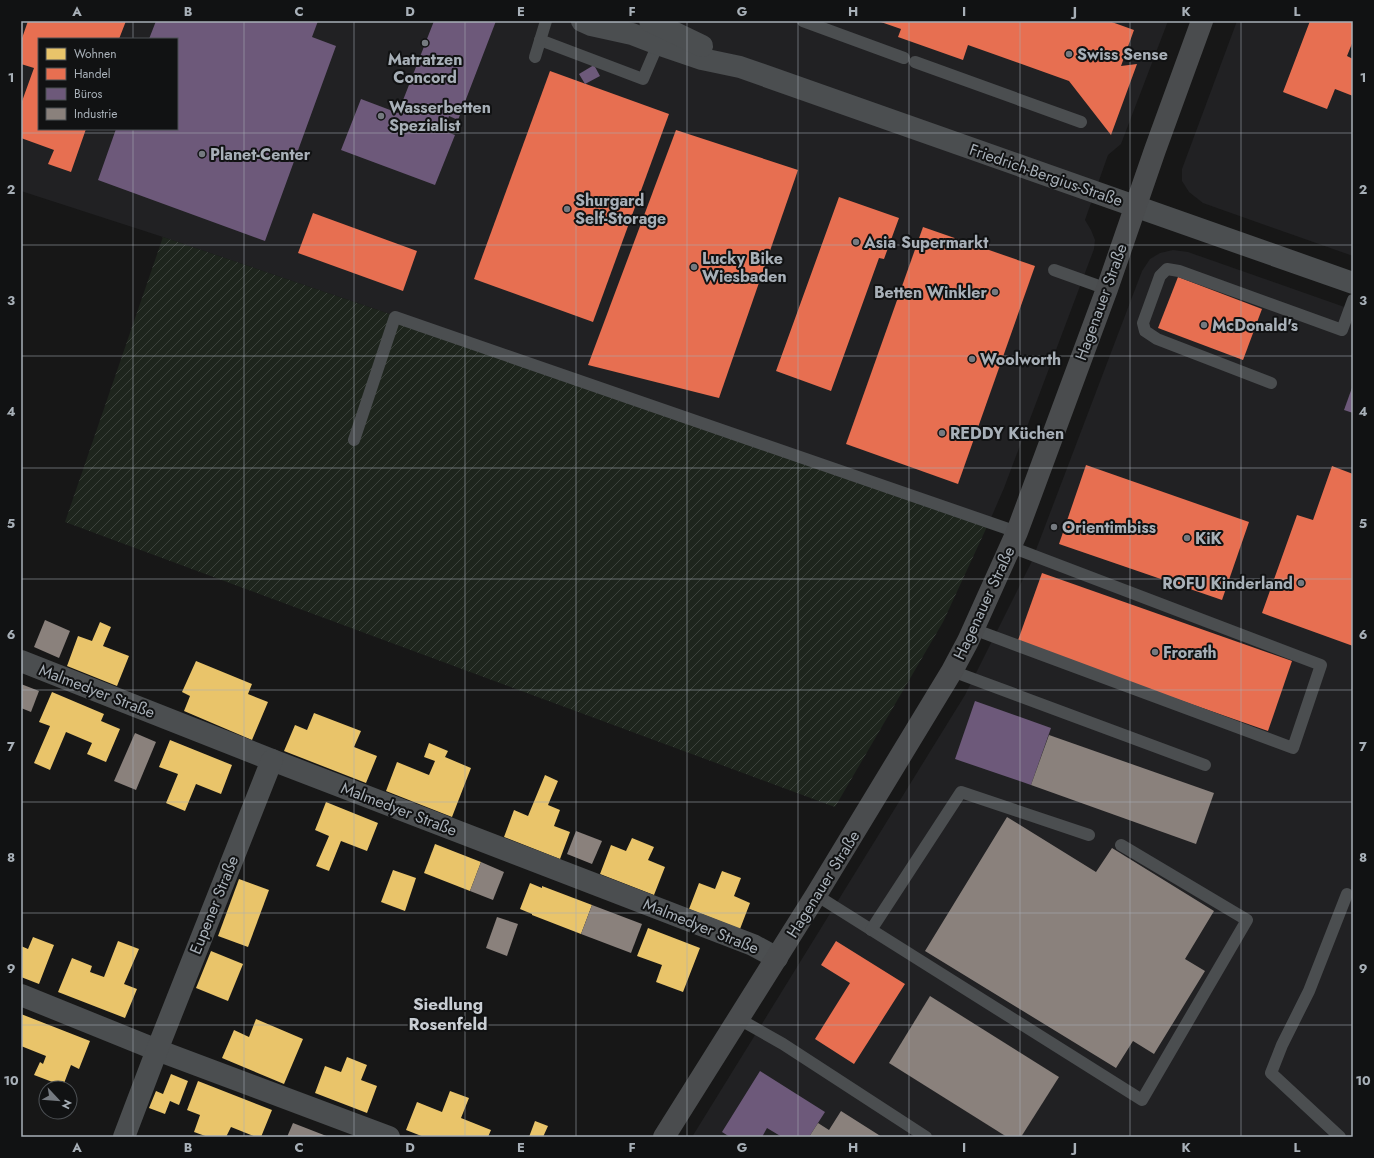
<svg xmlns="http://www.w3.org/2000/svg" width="1374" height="1158" viewBox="0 0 1374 1158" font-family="Jost,sans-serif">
	<defs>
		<pattern id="garden-furrows" width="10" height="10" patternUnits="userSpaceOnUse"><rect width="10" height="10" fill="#1e251d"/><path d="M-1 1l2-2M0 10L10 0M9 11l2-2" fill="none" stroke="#3c423c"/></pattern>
	</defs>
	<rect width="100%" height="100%" fill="#171717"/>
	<g fill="#212123" fill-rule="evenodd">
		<path d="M21 21H1168L1121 144 1108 155 1085 220 1091 230 1095 240 1094 249 1004 488 991 518 163 237 21 191ZM39 39H177V129H39Z"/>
		<polygon points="1237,21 1353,21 1353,256 1203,203 1189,192 1182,181 1182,169"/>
		<polygon points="1173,250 1188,252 1353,310 1353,1137 692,1137 965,695 1031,563 1142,271 1150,259 1160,253"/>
	</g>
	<polygon fill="url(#garden-furrows)" points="163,237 991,518 943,622 835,807 65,522"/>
	<g fill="#e9c46a">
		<polygon points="100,622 111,627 103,646 129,656 117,686 67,666 78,636 92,641"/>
		<polygon points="196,661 252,684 248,694 268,702 252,740 184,711 190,696 182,692"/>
		<polygon points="52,692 104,714 101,721 120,729 106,762 87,754 92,743 66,732 50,770 34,763 50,726 39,722"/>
		<polygon points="314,713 361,731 354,747 377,756 366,783 284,751 295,725 307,730"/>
		<polygon points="170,740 232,765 221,794 196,784 185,811 166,803 178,774 159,767"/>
		<polygon points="429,743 448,751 445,757 471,768 452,817 386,791 397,762 429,775 435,761 424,757"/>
		<polygon points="545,775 558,781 548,805 560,810 554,826 570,832 560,859 504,837 514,810 528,816"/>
		<polygon points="326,802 378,823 367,851 341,841 329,871 316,866 329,836 315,830"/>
		<polygon points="632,838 654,847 648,860 665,867 654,895 600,874 611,845 626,851"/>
		<polygon points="435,844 481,862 470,891 424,873"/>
		<polygon points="393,870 416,878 405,911 381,902"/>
		<polygon points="722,871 741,878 734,896 750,903 740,929 689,909 699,883 715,889"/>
		<polygon points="239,879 269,890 248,947 218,936"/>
		<polygon points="530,883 542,888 542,886 592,905 581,934 532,915 532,914 520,909"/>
		<polygon points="648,928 700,948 683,992 656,982 662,965 637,956"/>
		<polygon points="33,937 54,945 39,984 21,977 21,946 28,949"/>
		<polygon points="118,941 139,949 124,984 137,989 125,1018 58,992 72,958 92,966 90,972 104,977"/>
		<polygon points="211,951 243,964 228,1001 196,988"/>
		<polygon points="21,1014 90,1041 79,1069 71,1065 63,1086 34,1075 40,1062 43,1064 46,1056 21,1046"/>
		<polygon points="256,1019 303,1039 284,1084 222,1058 234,1030 249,1037"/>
		<polygon points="347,1057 367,1065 361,1080 377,1086 367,1113 315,1093 325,1066 341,1072"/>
		<polygon points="171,1074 188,1081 179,1105 170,1101 165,1114 149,1108 156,1091 163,1094"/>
		<polygon points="198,1081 272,1110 261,1137 256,1137 231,1127 226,1137 208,1137 194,1132 200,1115 187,1110"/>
		<polygon points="450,1091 469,1098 461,1118 491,1130 488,1137 424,1137 406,1130 417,1102 442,1112"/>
		<polygon points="535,1121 548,1126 543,1137 529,1137"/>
	</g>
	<g fill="#e76f51">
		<polygon points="28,21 126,21 119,39 39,39 39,129 86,129 71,172 48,164 54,150 21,138 21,104 34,68 21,64 21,41"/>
		<polygon points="878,21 1109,21 1134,30 1121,66 1137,64 1111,135 1069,81 968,45 963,60 898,37 901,29"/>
		<polygon points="1310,21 1353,21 1353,41 1347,56 1353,59 1353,96 1335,89 1327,109 1283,92"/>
		<polygon points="550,71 669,114 593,322 474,279"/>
		<polygon points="676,130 798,170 719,398 588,365"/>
		<polygon points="839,197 899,218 884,259 879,258 831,391 776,371"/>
		<polygon points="313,213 417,251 403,291 298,253"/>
		<polygon points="923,227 1035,266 958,484 846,444"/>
		<polygon points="1178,277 1262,309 1243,360 1158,328"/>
		<polygon points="1086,465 1249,522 1222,600 1059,544"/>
		<polygon points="1332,466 1353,474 1353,646 1262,613 1297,515 1313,520"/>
		<polygon points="1042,573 1292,661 1268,731 1017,643"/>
		<polygon points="836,941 905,984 854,1064 815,1039 850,983 821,965"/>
	</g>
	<g fill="#6d597a">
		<polygon points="156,21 318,21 312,37 336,46 265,241 98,180 116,129 177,129 177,39 149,39"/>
		<polygon points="434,21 496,21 458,120 449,116 444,131 455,135 435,185 341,150 361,99 398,113"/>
		<polygon points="594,65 600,76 585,84 579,74"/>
		<polygon points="1353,385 1353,413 1344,410"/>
		<polygon points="975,701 1051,728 1031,785 955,759"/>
		<polygon points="760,1071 825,1112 809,1137 782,1137 767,1128 762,1137 730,1137 722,1132"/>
	</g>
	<g fill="#8a817c">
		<polygon points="45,620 70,631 59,658 34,647"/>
		<polygon points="21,684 39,691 31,712 21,708"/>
		<polygon points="135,733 156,742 136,790 114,781"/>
		<polygon points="1049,735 1214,793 1196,844 1031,785"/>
		<polygon points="1007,817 1096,872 1112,848 1214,911 1185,959 1205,971 1154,1054 1133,1041 1116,1068 925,951"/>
		<polygon points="576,831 602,841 592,864 567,854"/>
		<polygon points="481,862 504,872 493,900 470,891"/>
		<polygon points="592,905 642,924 631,953 581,934"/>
		<polygon points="497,917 518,924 507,956 486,948"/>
		<polygon points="930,996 1059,1077 1021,1137 1007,1137 889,1063"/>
		<polygon points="841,1111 882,1137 809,1137 818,1123 829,1130"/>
		<polygon points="293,1123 329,1137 287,1137"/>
	</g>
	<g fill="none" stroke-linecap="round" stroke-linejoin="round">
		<g stroke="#4b4e50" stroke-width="12">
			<polyline points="803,21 904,58"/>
			<polyline points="540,40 643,79 658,44"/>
			<polyline points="535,57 546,21"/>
			<polyline points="915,62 1081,122"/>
			<polyline points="1054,270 1107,289"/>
			<polyline points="1271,383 1157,339 1145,331 1143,323 1160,276 1167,269 1179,271 1342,330 1353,300"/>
			<polyline points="354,440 395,317 1017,532"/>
			<polyline points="973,629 1293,748 1321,665 1011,547"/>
			<polyline points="952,671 1205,765"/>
			<polyline points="816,895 1142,1100 1247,920 1121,845"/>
			<polyline points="871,930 961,792 1089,835"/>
			<polyline points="739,1019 783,1044 926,1137"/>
			<polyline points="1340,1137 1271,1073 1282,1045 1309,991 1347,894"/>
		</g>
		<g stroke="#4b4e50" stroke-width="22">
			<polyline points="582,21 591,25 632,34 658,44 702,59 740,67 1353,283"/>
			<polyline points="650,21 702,46"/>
			<polyline points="21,661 272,760 753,945 777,958"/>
			<polyline points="21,995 157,1050 389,1137"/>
			<polyline points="124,1137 157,1050 272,760"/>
		</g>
		<polyline stroke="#4a4c4e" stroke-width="22" points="664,1137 816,895 952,671 968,641 1017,532 1107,289 1155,150 1202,21"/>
	</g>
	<path fill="none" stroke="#a8b0b8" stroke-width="1" stroke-opacity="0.55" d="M133 21V39M244 21V1137M354 21V1137M465 21V1137M576 21V1137M687 21V1137M798 21V1137M909 21V1137M1020 21V1137M1130 21V1137M1241 21V1137M133 129V1137M21 133H1353M21 245H1353M21 356H1353M21 468H1353M21 579H1353M21 690H1353M21 802H1353M21 913H1353M21 1025H1353"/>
	<g fill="#757a80" stroke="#111213" stroke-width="1.5">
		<circle cx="425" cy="43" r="4"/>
		<circle cx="1069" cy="54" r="4"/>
		<circle cx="381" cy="116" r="4"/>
		<circle cx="202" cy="154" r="4"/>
		<circle cx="567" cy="209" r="4"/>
		<circle cx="856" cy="242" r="4"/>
		<circle cx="694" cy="267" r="4"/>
		<circle cx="995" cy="292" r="4"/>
		<circle cx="1204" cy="325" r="4"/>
		<circle cx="972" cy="359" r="4"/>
		<circle cx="942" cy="433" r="4"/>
		<circle cx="1054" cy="527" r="4"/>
		<circle cx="1187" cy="538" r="4"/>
		<circle cx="1301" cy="583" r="4"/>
		<circle cx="1155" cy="652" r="4"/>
	</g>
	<g text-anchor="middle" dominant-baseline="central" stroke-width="4" stroke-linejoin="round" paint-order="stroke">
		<g font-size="16" font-weight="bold" fill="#a8b0b8" stroke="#111213" text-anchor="start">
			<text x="1077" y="54">Swiss Sense</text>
			<text x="425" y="59" text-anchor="middle">Matratzen<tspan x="425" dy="18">Concord</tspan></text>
			<text x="389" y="107">Wasserbetten<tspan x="389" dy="18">Spezialist</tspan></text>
			<text x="210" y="154">Planet-Center</text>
			<text x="575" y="200">Shurgard<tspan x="575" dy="18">Self-Storage</tspan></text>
			<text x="864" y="242">Asia Supermarkt</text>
			<text x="702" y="258">Lucky Bike<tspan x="702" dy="18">Wiesbaden</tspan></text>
			<text x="987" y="292" text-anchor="end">Betten Winkler</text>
			<text x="1212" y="325">McDonald's</text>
			<text x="980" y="359">Woolworth</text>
			<text x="950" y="433">REDDY Küchen</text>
			<text x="1062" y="527">Orientimbiss</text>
			<text x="1195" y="538">KiK</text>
			<text x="1293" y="583" text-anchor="end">ROFU Kinderland</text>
			<text x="1163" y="652">Frorath</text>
		</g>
		<g font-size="16" fill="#a8b0b8" stroke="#111213">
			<text transform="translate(1046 175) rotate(19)">Friedrich-Bergius-Straße</text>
			<text transform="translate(1101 302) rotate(-70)">Hagenauer Straße</text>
			<text transform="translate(984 603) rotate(-65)">Hagenauer Straße</text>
			<text transform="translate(97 691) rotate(21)">Malmedyer Straße</text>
			<text transform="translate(399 809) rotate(21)">Malmedyer Straße</text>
			<text transform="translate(823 884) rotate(-58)">Hagenauer Straße</text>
			<text transform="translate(214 905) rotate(-68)">Eupener Straße</text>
			<text transform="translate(701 926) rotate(22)">Malmedyer Straße</text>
		</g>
		<g font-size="17" font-weight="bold" fill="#c9ced4" stroke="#111213">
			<text x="448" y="1004">Siedlung<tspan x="448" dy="20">Rosenfeld</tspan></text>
		</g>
	</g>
	<rect width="1374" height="1158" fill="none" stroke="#111213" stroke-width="44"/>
	<rect x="38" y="38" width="140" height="92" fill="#111213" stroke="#4d5155"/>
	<rect x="46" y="48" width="20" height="12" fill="#e9c46a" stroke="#4d5155"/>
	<text x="74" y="58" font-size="12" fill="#a8b0b8">Wohnen</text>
	<rect x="46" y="68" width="20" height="12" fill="#e76f51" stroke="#4d5155"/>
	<text x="74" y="78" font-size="12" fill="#a8b0b8">Handel</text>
	<rect x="46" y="88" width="20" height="12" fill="#6d597a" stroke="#4d5155"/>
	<text x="74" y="98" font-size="12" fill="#a8b0b8">Büros</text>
	<rect x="46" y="108" width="20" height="12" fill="#8a817c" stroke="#4d5155"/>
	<text x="74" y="118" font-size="12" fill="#a8b0b8">Industrie</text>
	<g transform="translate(58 1100) rotate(116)"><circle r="19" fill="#111213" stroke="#4d5155"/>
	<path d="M0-3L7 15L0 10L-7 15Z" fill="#757a80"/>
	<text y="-6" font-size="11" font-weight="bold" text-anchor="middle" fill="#a8b0b8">N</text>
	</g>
	<rect x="22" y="22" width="1330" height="1114" fill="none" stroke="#a8b0b8" stroke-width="1.5"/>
	<g font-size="13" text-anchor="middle" font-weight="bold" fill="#a8b0b8">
		<text x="77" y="16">A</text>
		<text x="188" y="16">B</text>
		<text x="299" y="16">C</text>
		<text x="410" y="16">D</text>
		<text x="521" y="16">E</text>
		<text x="632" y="16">F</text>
		<text x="742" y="16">G</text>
		<text x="853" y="16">H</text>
		<text x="964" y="16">I</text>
		<text x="1075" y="16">J</text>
		<text x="1186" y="16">K</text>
		<text x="1297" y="16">L</text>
		<text x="11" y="82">1</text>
		<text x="1363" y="82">1</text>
		<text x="11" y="194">2</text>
		<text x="1363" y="194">2</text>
		<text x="11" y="305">3</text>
		<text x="1363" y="305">3</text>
		<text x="11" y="416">4</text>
		<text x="1363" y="416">4</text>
		<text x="11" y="528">5</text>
		<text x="1363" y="528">5</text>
		<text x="11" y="639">6</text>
		<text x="1363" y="639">6</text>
		<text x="11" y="751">7</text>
		<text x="1363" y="751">7</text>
		<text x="11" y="862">8</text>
		<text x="1363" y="862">8</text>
		<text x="11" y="973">9</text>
		<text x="1363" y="973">9</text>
		<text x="11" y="1085">10</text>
		<text x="1363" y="1085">10</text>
		<text x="77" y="1152">A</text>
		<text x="188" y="1152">B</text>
		<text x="299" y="1152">C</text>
		<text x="410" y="1152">D</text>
		<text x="521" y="1152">E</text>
		<text x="632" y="1152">F</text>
		<text x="742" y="1152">G</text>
		<text x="853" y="1152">H</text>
		<text x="964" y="1152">I</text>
		<text x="1075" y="1152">J</text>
		<text x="1186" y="1152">K</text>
		<text x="1297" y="1152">L</text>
	</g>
</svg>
